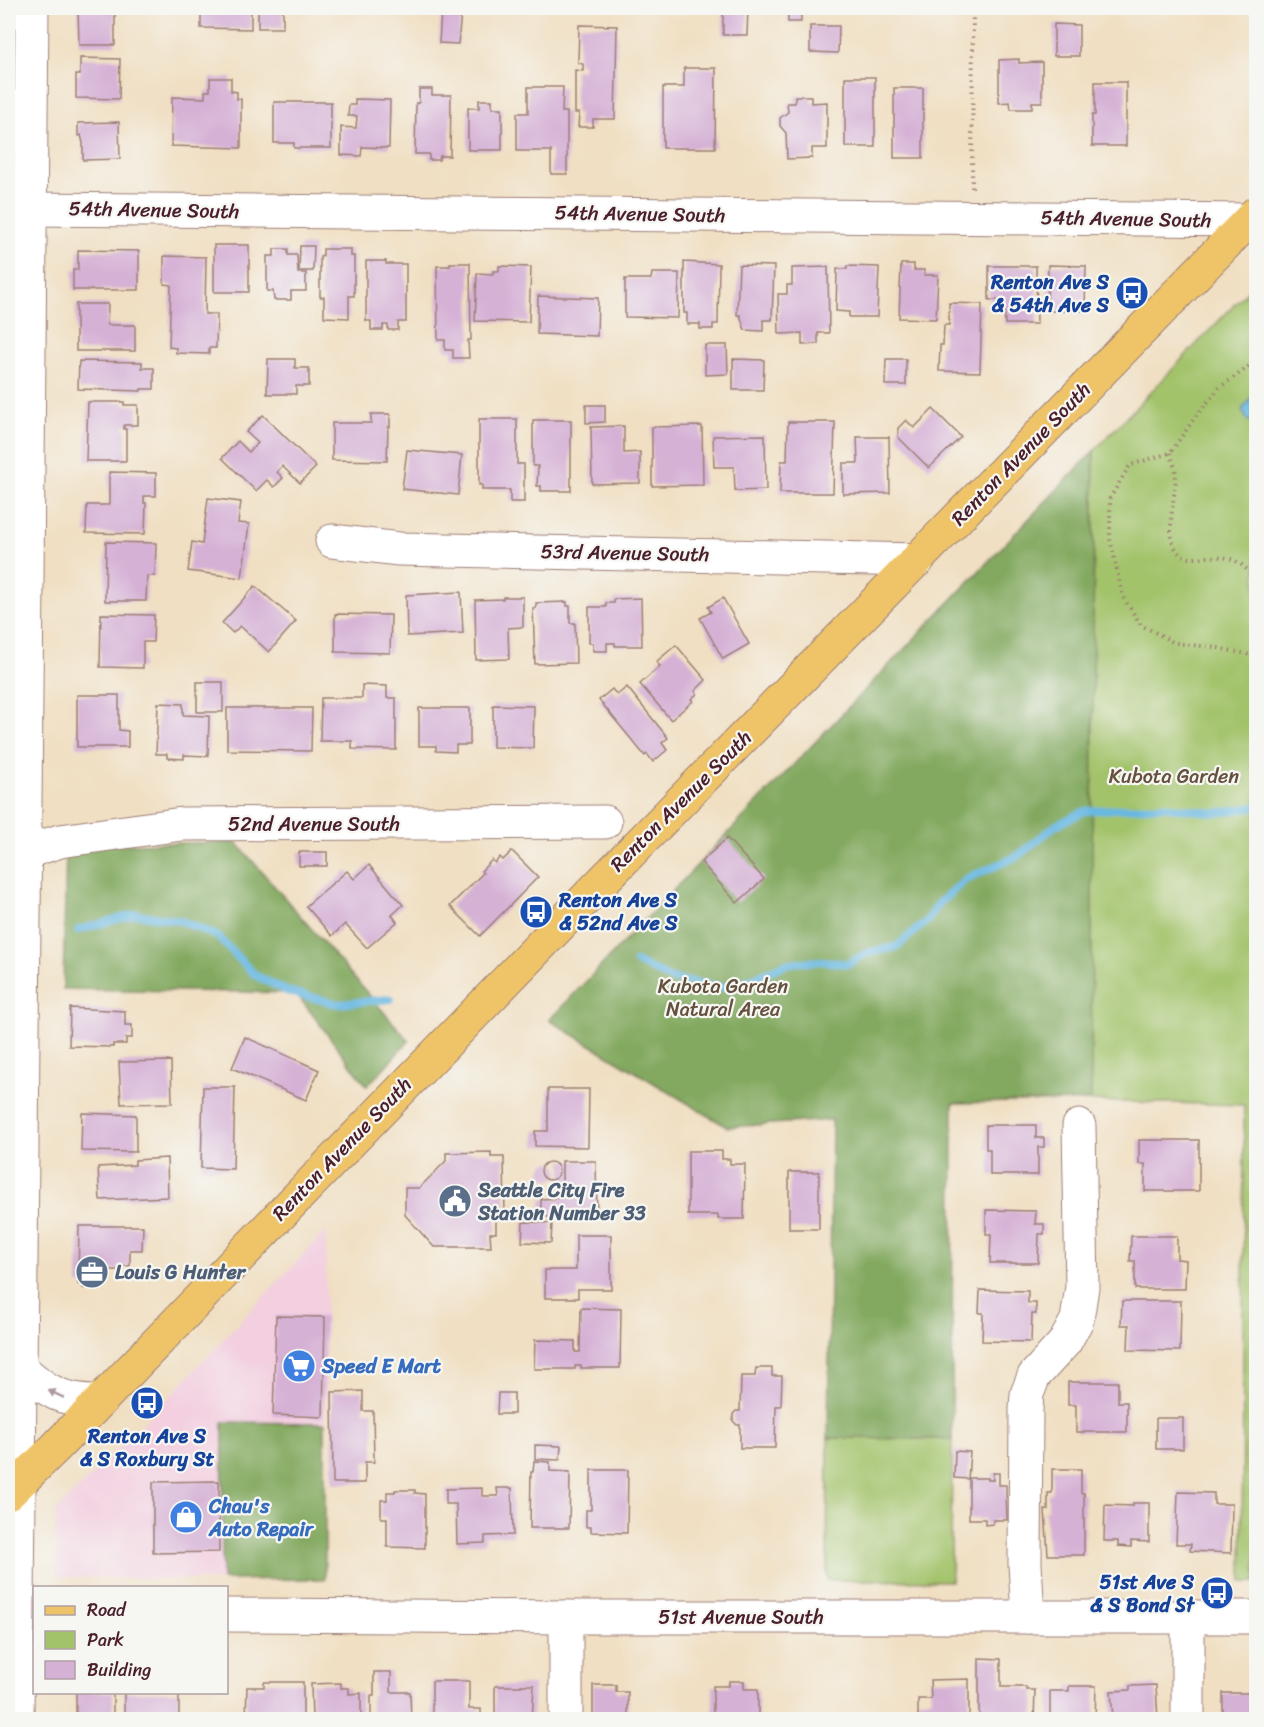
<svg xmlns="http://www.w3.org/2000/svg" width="1264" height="1727" viewBox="0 0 1264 1727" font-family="Sriracha,sans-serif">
	<rect width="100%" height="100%" fill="#f6f6f2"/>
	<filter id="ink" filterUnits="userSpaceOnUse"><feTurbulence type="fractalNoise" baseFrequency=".0167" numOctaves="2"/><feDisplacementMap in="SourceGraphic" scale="12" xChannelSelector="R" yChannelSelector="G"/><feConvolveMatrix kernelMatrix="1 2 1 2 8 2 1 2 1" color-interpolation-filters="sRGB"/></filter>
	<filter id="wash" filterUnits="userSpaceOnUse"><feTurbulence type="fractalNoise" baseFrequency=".008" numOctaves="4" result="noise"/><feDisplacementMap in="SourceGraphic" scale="24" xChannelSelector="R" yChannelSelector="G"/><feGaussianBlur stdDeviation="1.35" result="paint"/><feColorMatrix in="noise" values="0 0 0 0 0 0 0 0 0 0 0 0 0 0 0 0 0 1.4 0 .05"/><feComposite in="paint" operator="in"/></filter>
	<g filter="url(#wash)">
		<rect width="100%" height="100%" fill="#f0dfc2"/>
		<polygon fill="#f3cfe0" points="326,1230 325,1423 224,1422 222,1580 56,1577 55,1512 157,1410"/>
		<g fill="#a3c36b" stroke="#76714b" stroke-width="1.5">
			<polygon points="1256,282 1256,1582 1242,1582 1244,1105 1091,1101 1094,451"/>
			<polygon points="828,1438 952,1439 951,1581 827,1580"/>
		</g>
		<g fill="#82a95f" stroke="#666445" stroke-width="1.5">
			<polygon points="1094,451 1091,1101 953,1103 952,1439 828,1438 832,1120 727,1127 549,1020"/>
			<polygon points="236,842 409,1041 367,1086 296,993 63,989 66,845"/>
			<polygon points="223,1422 325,1423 325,1579 222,1580"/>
		</g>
		<polygon fill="#67b8e2" stroke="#586c86" stroke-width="1.5" points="1256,391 1256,423 1247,420 1242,410"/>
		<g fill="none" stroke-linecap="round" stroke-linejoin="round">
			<g stroke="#67b8e2" stroke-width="8">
				<polyline points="78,930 136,914 181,921 217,936 255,975 286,991 338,1004 390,999"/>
				<polyline points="636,962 671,979 730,988 789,963 823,961 847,964 867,953 896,947 927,921 940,902 968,878 1018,856 1056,825 1085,811 1162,806 1216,813 1256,807"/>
			</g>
		</g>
		<g id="blocks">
			<g fill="#d5b1d6">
				<polygon points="78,8 115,8 115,45 79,45"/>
				<polygon points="201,8 251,8 251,29 201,28"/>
				<rect x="258" y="8" width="25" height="20"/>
				<polygon points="723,8 748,8 747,35 723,35"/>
				<rect x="788" y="8" width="13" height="14"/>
				<polygon points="441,11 461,13 458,44 439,43"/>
				<polygon points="1054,24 1079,25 1079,56 1054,56"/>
				<polygon points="579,25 617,26 615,119 593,119 593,127 578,127 579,113 575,113 575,70 583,71 583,64 578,63"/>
				<polygon points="810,26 839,26 838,53 810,52"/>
				<polygon points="80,58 120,59 119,99 76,98 76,75 80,75"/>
				<polygon points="1019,59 1019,63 1042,62 1042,102 1032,102 1032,109 1011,109 1010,102 999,103 999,60"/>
				<polygon points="684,68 716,68 715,148 663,148 663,87 684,87"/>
				<rect x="845" y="77" width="30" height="70"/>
				<polygon points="210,78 231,78 231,91 237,92 237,99 241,99 241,148 171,146 172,97 205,98 205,91 210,91"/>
				<polygon points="1095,82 1126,82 1126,146 1092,146 1092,115 1095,115"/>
				<polygon points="528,87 563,87 562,112 567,112 567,174 551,174 551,151 517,151 517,113 528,113"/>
				<rect x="894" y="88" width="29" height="70"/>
				<polygon points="419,89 432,89 432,95 451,95 450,156 440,156 439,160 429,160 429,154 415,154 416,103 419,103"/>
				<polygon points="795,96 811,96 811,103 827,102 827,148 812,148 812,158 787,159 786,133 780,126 780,118 788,112 787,103 795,103"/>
				<polygon points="355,99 390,100 389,148 362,147 361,156 341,155 341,127 356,128 357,116 348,116 349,105 355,105"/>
				<polygon points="479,100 492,100 492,108 502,108 502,150 468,150 468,108 479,108"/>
				<polygon points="274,102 331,102 331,148 294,148 294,143 274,143"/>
				<polygon points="119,122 120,159 83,160 83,143 81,135 78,136 78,123"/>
				<rect x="214" y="245" width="35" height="47"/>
				<polygon points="300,246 314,246 313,271 299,271"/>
				<polygon points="274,249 288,249 288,255 297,255 298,273 306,273 306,291 291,291 291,300 274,300 273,291 267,291 267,256 274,256"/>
				<polygon points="323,249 351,249 351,256 354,256 354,296 349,296 349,318 324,317 324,297 320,297 320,256 323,256"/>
				<polygon points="78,250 139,251 139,290 73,290 73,270 78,270"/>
				<polygon points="164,256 206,257 205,314 217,314 216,348 209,348 209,354 176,353 176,348 169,347 171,285 164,284"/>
				<polygon points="366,261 386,261 386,264 406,264 406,322 398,322 398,330 388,330 388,325 383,325 383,330 371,330 371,321 366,321"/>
				<polygon points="684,262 719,264 718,324 713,324 713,329 700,329 700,324 687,324 687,313 684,313"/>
				<polygon points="450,263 470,263 471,340 468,340 469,358 453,358 453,350 445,350 445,340 438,340 437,266 450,266"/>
				<polygon points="901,264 914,264 914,270 924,270 924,275 938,275 936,319 899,318"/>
				<polygon points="739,265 774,266 772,320 763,320 763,331 745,330 740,315 737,315"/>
				<polygon points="1048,265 1086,266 1085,311 1047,311"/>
				<polygon points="499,266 531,267 529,322 475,321 477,273 493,274 493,271 499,271"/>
				<polygon points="847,266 879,267 877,317 849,317 849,312 836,311 837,269 847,269"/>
				<polygon points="989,266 1036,266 1037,324 1005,324 1004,300 989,300"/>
				<polygon points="828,267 829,333 818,333 818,344 802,345 802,333 779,334 778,294 787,294 787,285 792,285 792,268"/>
				<polygon points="652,273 679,273 678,318 625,317 625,279 651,279"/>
				<polygon points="538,296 598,298 597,336 537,334"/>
				<polygon points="949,303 982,304 980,372 939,371 940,345 943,345 944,325 949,325"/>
				<polygon points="76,304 108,304 107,325 135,325 135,351 76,351"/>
				<polygon points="705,345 727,345 728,374 705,375"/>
				<polygon points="268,359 295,359 295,368 309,368 309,386 296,386 296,394 267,394"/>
				<polygon points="733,359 764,360 763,390 733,390"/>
				<polygon points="886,359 906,359 906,385 885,385"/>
				<polygon points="79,361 142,362 142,368 154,368 154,389 141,389 141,391 78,389"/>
				<polygon points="88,402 124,402 124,405 138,405 138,425 124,425 124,429 126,429 126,461 86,461"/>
				<polygon points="586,405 605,405 605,422 586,423"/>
				<polygon points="933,409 961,437 929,468 898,437 898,428 906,420 914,428"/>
				<polygon points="371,414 390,414 390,427 388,427 387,461 332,460 332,423 371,423"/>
				<polygon points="263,415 316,467 300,483 282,466 277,472 283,478 274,487 267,480 256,491 222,458 238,441 249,452 258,443 246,432"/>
				<polygon points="479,419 517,419 517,464 524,464 524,502 510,502 510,490 482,490 482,485 479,485"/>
				<polygon points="533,420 571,420 571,491 541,491 541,486 537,486 538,466 533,466"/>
				<polygon points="788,422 835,422 833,493 780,493 781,461 787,461"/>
				<polygon points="624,426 624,453 640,452 640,483 592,484 591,427"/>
				<polygon points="702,426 703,485 652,486 652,427"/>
				<polygon points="765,435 766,490 735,491 734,467 714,467 713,436"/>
				<polygon points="857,437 889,437 890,493 843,494 843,463 858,463"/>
				<polygon points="407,450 462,455 458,495 402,489"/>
				<polygon points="109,472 156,473 156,496 144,496 144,503 146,503 145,534 86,533 87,505 109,505"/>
				<polygon points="208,498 241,502 238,523 249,524 242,578 188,571 192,542 202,544"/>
				<polygon points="106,542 156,543 155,576 147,576 146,601 105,601"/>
				<polygon points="255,586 296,621 269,652 240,626 233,633 222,623"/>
				<polygon points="461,592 463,633 407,636 406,595"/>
				<polygon points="503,597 523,597 523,627 508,628 509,659 476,660 475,600 503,599"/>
				<polygon points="641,598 642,646 615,646 615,643 607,643 607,651 593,651 593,643 589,643 589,607 606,607 606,603 614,603 614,599"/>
				<polygon points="723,598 749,644 723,659 700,618 711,612 708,607"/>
				<polygon points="567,602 567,606 570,606 570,623 575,623 576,663 535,664 533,608 536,608 536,603"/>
				<polygon points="101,614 154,615 153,642 143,642 143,668 100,667"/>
				<polygon points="335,614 391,615 390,653 335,652"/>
				<polygon points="676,645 706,680 695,691 697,694 691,699 693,701 671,720 640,684 660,666 656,662"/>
				<rect x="197" y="682" width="26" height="30"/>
				<polygon points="362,685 387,686 387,698 396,698 396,750 352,749 352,741 320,741 321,698 362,698"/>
				<polygon points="627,687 668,738 662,743 667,750 653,762 647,754 645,756 599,700 612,689 617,695"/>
				<polygon points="77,695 119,695 119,730 128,731 128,747 77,747"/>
				<polygon points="158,703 183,704 183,715 209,716 208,756 184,755 184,759 167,758 167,754 156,754"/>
				<polygon points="493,705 534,706 533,748 493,747"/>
				<polygon points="227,708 312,708 311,751 227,750"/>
				<polygon points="419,708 470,708 470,745 456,745 456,752 436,751 436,746 419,746"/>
				<polygon points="727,838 764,879 737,903 701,862"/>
				<polygon points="512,851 538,877 480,936 450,906 483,873 481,871 492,860 495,863 500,857 503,860"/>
				<rect x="299" y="852" width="28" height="14"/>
				<polygon points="369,865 403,905 392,915 397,922 367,948 345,924 332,936 306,906 347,871 354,879"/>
				<polygon points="70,1008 125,1011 125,1025 132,1025 132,1038 126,1038 126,1044 113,1044 113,1047 69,1046"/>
				<polygon points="245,1037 319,1070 306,1100 232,1068"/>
				<polygon points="171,1061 172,1103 121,1104 119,1062"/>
				<polygon points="203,1087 235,1087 233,1169 201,1168"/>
				<polygon points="548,1089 589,1089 588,1147 535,1146 535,1131 548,1131"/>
				<polygon points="82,1113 136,1115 136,1152 81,1151"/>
				<polygon points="986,1125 1036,1125 1036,1138 1044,1138 1044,1147 1038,1147 1038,1175 990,1175 990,1149 986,1149"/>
				<polygon points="1139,1140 1199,1140 1199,1191 1145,1191 1145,1164 1139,1164"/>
				<polygon points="688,1151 722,1151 722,1159 730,1159 730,1164 745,1164 744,1219 718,1219 718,1215 688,1215"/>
				<polygon points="491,1152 491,1157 504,1157 505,1218 496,1218 496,1233 490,1233 491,1247 434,1247 405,1215 405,1188 419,1188 446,1161 446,1153"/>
				<polygon points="167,1158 168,1197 100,1200 98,1167 135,1165 135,1160"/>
				<polygon points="562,1161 596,1161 597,1216 541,1217 541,1199 562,1198"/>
				<circle cx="550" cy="1171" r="9"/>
				<rect x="789" y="1172" width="30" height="57"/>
				<polygon points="986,1210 1036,1211 1035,1224 1044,1224 1044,1234 1039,1234 1038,1263 990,1263 991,1234 986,1234"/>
				<polygon points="523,1222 552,1223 551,1243 522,1242"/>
				<polygon points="79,1226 143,1226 142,1250 130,1250 130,1266 122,1266 122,1270 107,1270 107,1283 97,1283 97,1288 83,1288 83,1284 78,1284"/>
				<polygon points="576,1235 611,1235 611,1289 578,1289 578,1298 545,1298 545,1270 576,1270"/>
				<polygon points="1131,1236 1177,1236 1177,1259 1186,1260 1185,1289 1135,1289 1135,1261 1130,1261"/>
				<polygon points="980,1290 1028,1291 1028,1303 1036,1303 1036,1314 1032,1314 1031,1342 982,1341 983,1313 979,1313"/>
				<polygon points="1122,1301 1181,1301 1180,1351 1128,1350 1129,1325 1121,1325"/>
				<polygon points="581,1308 621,1309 620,1368 581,1368 581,1366 575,1366 575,1369 534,1369 535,1340 575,1341 575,1352 580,1352"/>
				<polygon points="276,1316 325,1317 323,1417 273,1415"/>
				<polygon points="756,1368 772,1368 772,1376 782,1376 781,1406 776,1406 775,1448 740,1448 740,1425 737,1425 733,1421 733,1414 736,1411 740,1411 741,1376 755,1376"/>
				<polygon points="1068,1382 1118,1382 1118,1402 1127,1402 1127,1432 1076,1432 1076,1405 1068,1405"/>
				<polygon points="363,1391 363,1411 373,1411 374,1462 365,1462 365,1483 333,1483 332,1392"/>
				<polygon points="498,1393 514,1393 514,1414 497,1414"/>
				<rect x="1156" y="1418" width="27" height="31"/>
				<polygon points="535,1445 561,1446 560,1460 535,1459"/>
				<polygon points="955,1451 970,1452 968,1479 954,1478"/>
				<polygon points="534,1461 550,1462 550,1471 570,1472 569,1528 530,1528 531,1472 533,1472"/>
				<polygon points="1052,1469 1081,1469 1081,1493 1084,1493 1084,1555 1048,1555 1045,1510 1048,1510 1048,1493 1052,1493"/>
				<polygon points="591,1470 628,1470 627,1533 591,1532 591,1527 586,1527 586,1510 591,1510"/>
				<polygon points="993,1473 999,1473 999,1485 1006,1485 1007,1520 993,1520 993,1524 985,1525 985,1519 969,1519 969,1478 988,1478 988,1480 993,1480"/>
				<polygon points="219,1481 219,1552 153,1553 153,1482"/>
				<polygon points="482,1488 482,1496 498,1496 497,1488 512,1488 513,1535 485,1536 485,1543 457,1544 456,1504 446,1504 446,1489"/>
				<polygon points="395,1490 415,1490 415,1493 425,1494 425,1548 387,1547 387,1518 381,1518 381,1500 387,1500 387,1492 395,1492"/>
				<polygon points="1178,1492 1214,1493 1214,1504 1232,1504 1231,1553 1190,1551 1191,1544 1176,1544"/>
				<polygon points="1133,1503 1149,1503 1149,1542 1131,1541 1131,1547 1118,1546 1118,1541 1104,1541 1105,1505 1133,1506"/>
				<polygon points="979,1658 1001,1659 1001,1687 1026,1687 1026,1690 1035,1690 1034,1720 979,1720"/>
				<polygon points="374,1672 391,1672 391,1692 410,1692 411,1720 371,1720 371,1696 374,1696"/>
				<polygon points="969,1679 969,1720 918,1720 918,1699 931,1699 930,1680"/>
				<polygon points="432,1681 469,1681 469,1709 481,1709 481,1720 432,1720"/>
				<polygon points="729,1681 744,1681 744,1689 758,1689 758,1720 713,1720 713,1686 729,1686"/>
				<polygon points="264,1682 303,1682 303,1720 246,1720 247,1687 264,1687"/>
				<polygon points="341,1683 341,1688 349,1688 349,1694 361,1693 361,1720 312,1720 311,1684"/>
				<polygon points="521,1685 534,1685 532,1720 495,1720 495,1686 521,1686"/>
				<polygon points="593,1685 616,1685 616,1692 628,1692 628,1720 593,1720"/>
				<polygon points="1156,1685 1158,1720 1113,1720 1111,1691 1130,1690 1130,1686"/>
				<polygon points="1069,1686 1096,1686 1095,1720 1050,1720 1050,1691 1069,1691"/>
				<rect x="76" y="1692" width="37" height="28"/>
				<rect x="124" y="1692" width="55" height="28"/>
				<rect x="1223" y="1693" width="33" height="27"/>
			</g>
		</g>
	</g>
	<g filter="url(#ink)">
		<use href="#blocks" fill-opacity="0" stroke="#9d7f76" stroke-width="1.5"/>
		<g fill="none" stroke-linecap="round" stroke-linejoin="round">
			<defs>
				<g id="minor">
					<polyline points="30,209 1250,220"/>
					<polyline points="332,541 399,549 918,560"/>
					<polyline points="8,858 60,841 182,824 605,822"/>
					<path d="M21 1368C47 1392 62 1401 98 1401"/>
					<polyline points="226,1615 566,1617 1256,1617"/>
					<polyline points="566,1617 566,1720"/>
					<polyline points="1028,1617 1025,1564 1026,1409 1027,1394 1034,1376 1065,1342 1077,1320 1082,1287 1079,1126"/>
					<polyline points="17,1720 32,8"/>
					<polyline points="1188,1720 1188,1617"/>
				</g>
				<polyline id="major" points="8,1494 55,1448 594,890 1256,213"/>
			</defs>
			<use href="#minor" stroke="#9d7f76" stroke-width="35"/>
			<use href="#major" stroke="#9d7f76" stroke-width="35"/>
			<g stroke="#9d7f76" stroke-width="4" stroke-dasharray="1.5 4.5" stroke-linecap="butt">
				<polyline points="972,188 973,8"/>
				<polyline points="1256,357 1251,365 1219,388 1196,416 1170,453 1130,465 1110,498 1110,539 1123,597 1141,625 1175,643 1218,648 1256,656"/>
				<path d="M1170 453C1172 460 1176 468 1176 476 1176 497 1156 561 1196 558 1227 555 1237 556 1256 580"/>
			</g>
			<use href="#minor" stroke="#fff" stroke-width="33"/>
			<use href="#major" stroke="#efc469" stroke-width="33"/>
		</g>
		<defs><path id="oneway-solid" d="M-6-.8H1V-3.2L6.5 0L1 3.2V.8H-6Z" transform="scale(1.5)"/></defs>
		<use fill="#ae9aa0" href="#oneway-solid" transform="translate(56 1394) rotate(-155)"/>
	</g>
	<defs>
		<symbol id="bus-disc" viewBox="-11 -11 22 22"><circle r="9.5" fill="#1a4fb4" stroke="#f6f6f2"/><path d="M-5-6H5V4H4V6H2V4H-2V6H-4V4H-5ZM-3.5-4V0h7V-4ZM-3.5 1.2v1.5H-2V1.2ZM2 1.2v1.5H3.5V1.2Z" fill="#fff"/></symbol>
		<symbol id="civic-disc" viewBox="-11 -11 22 22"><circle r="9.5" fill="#5c6f8a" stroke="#f6f6f2"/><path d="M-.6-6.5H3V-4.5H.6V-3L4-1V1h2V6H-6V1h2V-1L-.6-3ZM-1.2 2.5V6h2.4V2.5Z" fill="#fff"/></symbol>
		<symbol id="office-disc" viewBox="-11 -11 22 22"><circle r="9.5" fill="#5c6f8a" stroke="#f6f6f2"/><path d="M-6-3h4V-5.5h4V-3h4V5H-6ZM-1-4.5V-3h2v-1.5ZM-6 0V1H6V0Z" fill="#fff"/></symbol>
		<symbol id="supermarket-disc" viewBox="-11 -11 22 22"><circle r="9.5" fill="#3f7fe0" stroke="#f6f6f2"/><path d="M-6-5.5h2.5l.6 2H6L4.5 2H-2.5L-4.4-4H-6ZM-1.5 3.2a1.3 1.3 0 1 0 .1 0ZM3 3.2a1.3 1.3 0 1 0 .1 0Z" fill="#fff"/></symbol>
		<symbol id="shop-disc" viewBox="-11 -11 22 22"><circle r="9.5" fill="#3f7fe0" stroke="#f6f6f2"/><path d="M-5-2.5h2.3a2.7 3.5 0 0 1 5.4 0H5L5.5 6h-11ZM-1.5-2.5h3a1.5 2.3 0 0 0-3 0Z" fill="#fff"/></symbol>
	</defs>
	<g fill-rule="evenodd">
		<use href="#bus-disc" x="1113" y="274" width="38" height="38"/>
		<use href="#bus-disc" x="517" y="893" width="38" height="38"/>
		<use href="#civic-disc" x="436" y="1182" width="38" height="38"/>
		<use href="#office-disc" x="73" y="1253" width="38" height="38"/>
		<use href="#supermarket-disc" x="280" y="1347" width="38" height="38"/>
		<use href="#bus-disc" x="128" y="1384" width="38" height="38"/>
		<use href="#shop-disc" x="167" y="1498" width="38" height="38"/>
		<use href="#bus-disc" x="1198" y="1574" width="38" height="38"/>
	</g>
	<g text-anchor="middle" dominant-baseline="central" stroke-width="4.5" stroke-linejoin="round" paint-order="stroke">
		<g font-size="20" fill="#4a1f2b" stroke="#f6f6f2">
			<text transform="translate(154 210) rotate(1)">54th Avenue South</text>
			<text transform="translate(640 214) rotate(1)">54th Avenue South</text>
			<text transform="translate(1126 219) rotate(1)">54th Avenue South</text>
			<text transform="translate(1021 454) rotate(-46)">Renton Avenue South</text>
			<text transform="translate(625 553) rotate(1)">53rd Avenue South</text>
			<text transform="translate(681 801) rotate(-45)">Renton Avenue South</text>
			<text x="314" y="824">52nd Avenue South</text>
			<text transform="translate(342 1149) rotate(-46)">Renton Avenue South</text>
			<text x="741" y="1617">51st Avenue South</text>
		</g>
		<g font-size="20" font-weight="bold" fill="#164399" stroke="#f6f6f2" text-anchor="end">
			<text x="1109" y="282">Renton Ave S<tspan x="1109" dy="23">&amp; 54th Ave S</tspan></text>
			<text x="559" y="900" text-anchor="start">Renton Ave S<tspan x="559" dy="23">&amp; 52nd Ave S</tspan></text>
			<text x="147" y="1436" text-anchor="middle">Renton Ave S<tspan x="147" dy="23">&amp; S Roxbury St</tspan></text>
			<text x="1194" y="1582">51st Ave S<tspan x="1194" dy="23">&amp; S Bond St</tspan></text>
		</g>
		<g font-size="20" fill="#65503e" stroke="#f6f6f2">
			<text x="1174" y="776">Kubota Garden</text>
			<text x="723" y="986">Kubota Garden<tspan x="723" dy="23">Natural Area</tspan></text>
		</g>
		<g font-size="20" font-weight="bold" fill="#4e5e75" stroke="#f6f6f2" text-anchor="start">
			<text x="478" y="1190">Seattle City Fire<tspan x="478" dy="23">Station Number 33</tspan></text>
			<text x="115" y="1272">Louis G Hunter</text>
		</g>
		<g font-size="20" font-weight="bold" fill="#366cbe" stroke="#f6f6f2" text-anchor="start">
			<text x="322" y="1366">Speed E Mart</text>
			<text x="209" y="1506">Chau's<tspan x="209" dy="23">Auto Repair</tspan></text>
		</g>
	</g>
	<rect width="1264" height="1727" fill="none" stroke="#f6f6f2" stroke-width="30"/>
	<rect x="33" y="1586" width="195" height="108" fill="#f6f6f2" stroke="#b1a0a2" stroke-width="1.5"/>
	<rect x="45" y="1606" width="30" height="9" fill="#efc469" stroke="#b1a0a2" stroke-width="1.5"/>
	<text x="87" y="1616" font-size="18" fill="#4a1f2b">Road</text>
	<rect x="45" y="1631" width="30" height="18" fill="#a3c36b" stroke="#b1a0a2" stroke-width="1.5"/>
	<text x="87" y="1646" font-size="18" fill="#4a1f2b">Park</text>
	<rect x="45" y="1661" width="30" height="18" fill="#d5b1d6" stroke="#b1a0a2" stroke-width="1.5"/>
	<text x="87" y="1676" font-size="18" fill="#4a1f2b">Building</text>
</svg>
